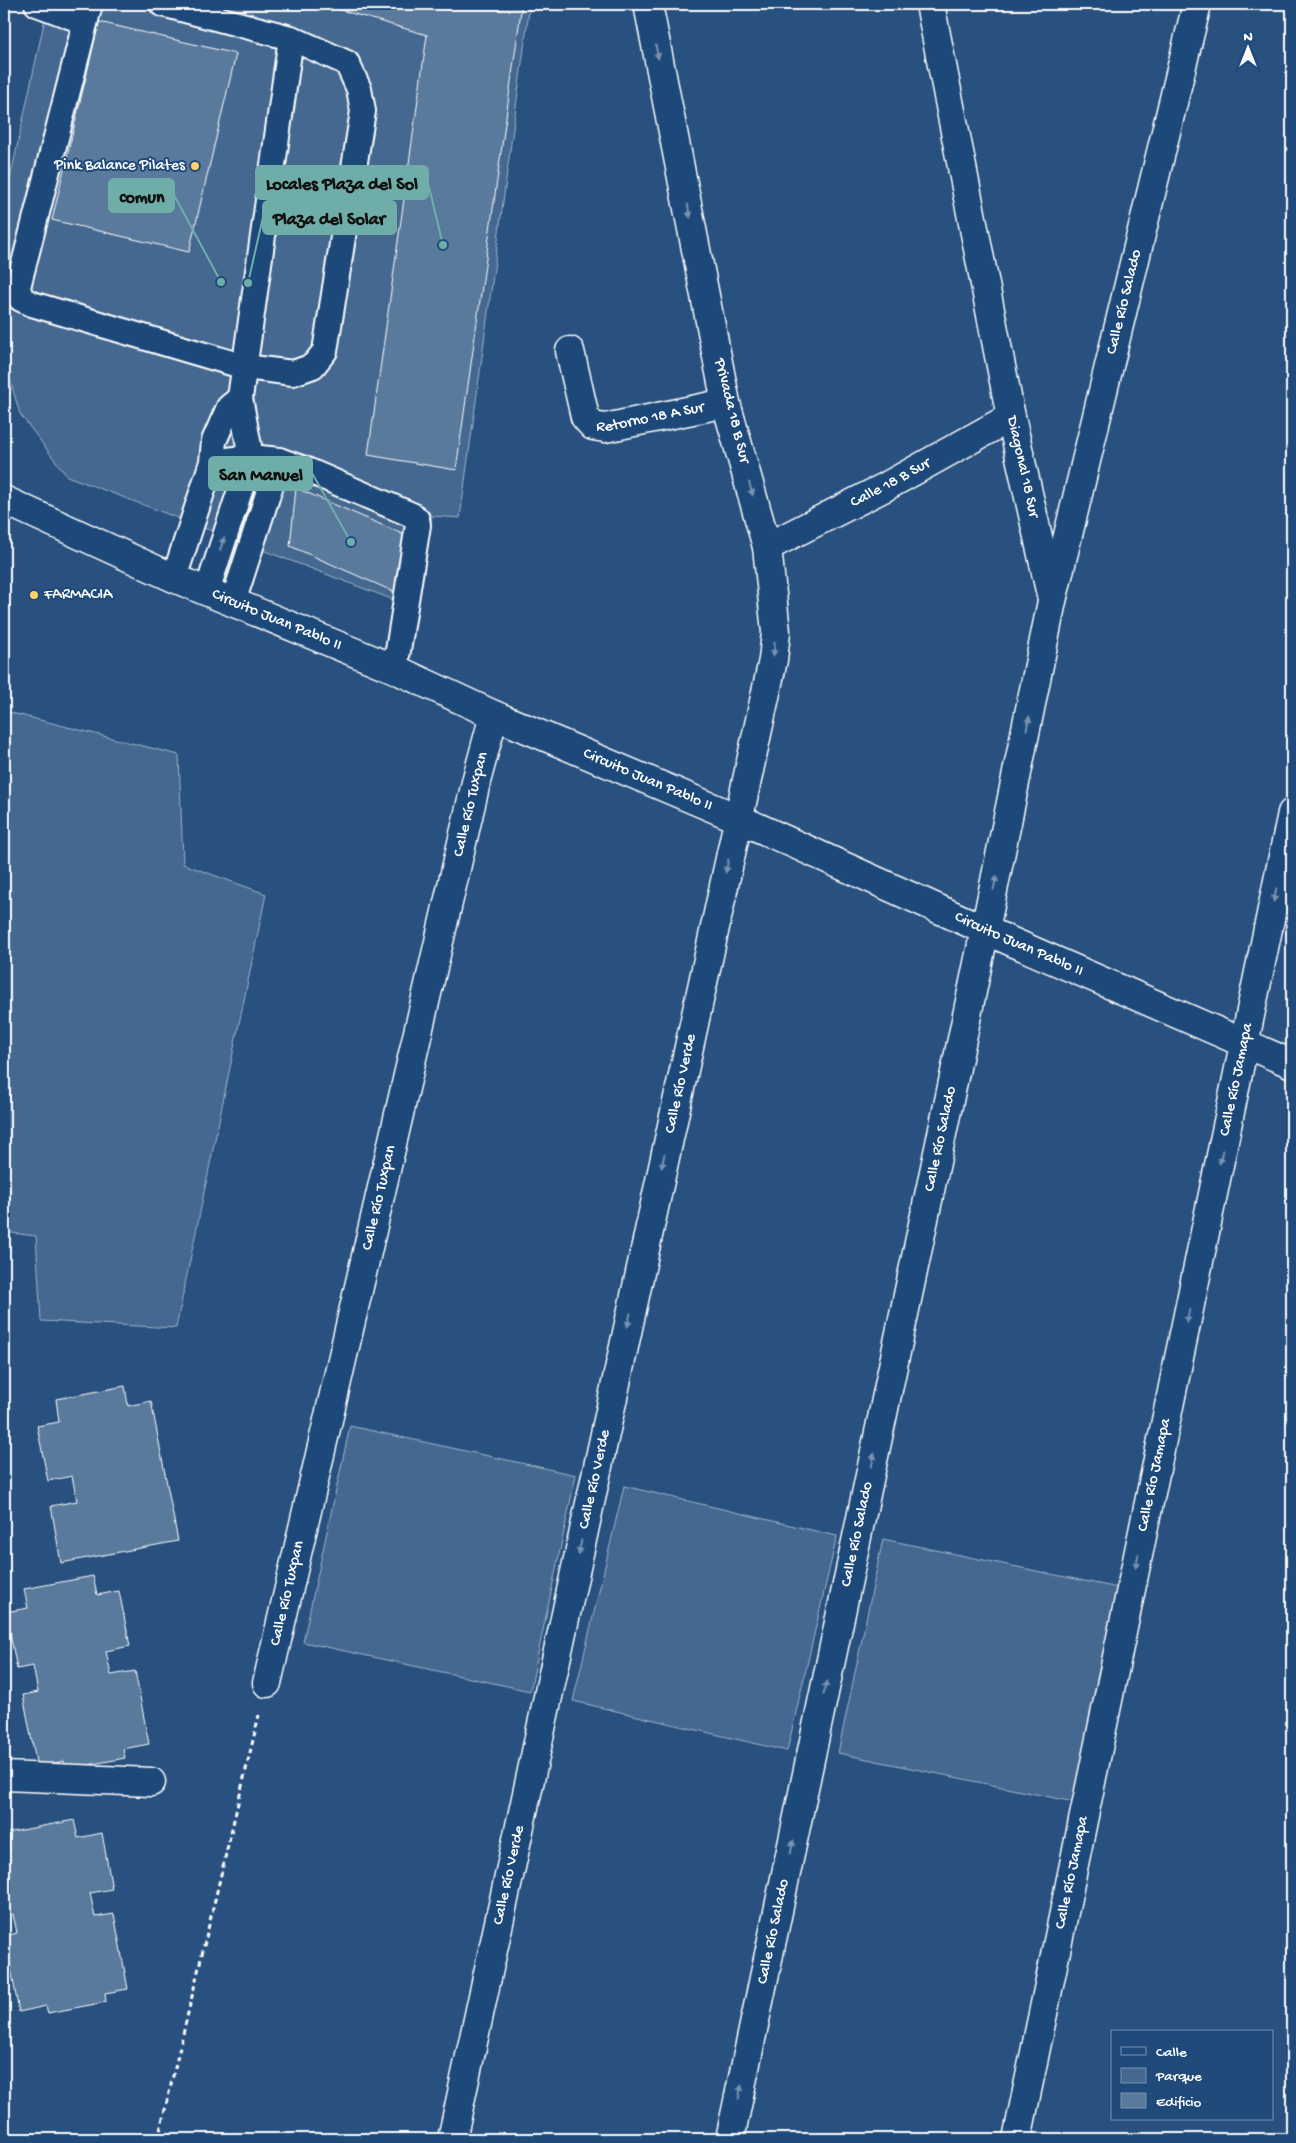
<svg xmlns="http://www.w3.org/2000/svg" width="1296" height="2143" viewBox="0 0 1296 2143" font-family="'Gochi Hand',sans-serif">
	<rect width="100%" height="100%" fill="#28517f"/>
	<filter id="ink" filterUnits="userSpaceOnUse"><feTurbulence type="fractalNoise" baseFrequency=".02" numOctaves="2"/><feDisplacementMap in="SourceGraphic" scale="10" xChannelSelector="R" yChannelSelector="G"/><feConvolveMatrix kernelMatrix="1 2 1 2 8 2 1 2 1" color-interpolation-filters="sRGB"/></filter>
	<g filter="url(#ink)">
		<g fill="#446890" stroke="#a2b4c8">
			<polygon points="48,4 530,4 460,518 432,516 415,593 410,606 67,476 20,414 4,359 4,207"/>
			<polygon points="4,711 179,755 183,864 266,894 176,1328 41,1321 36,1236 4,1232"/>
			<polygon points="350,1426 576,1475 530,1691 303,1642"/>
			<polygon points="624,1486 837,1536 787,1751 573,1701"/>
			<polygon points="883,1539 1118,1588 1074,1802 838,1753"/>
		</g>
		<g fill="#5a7a9d" stroke="#fff">
			<polygon points="320,4 522,4 456,470 368,455 427,35"/>
			<polygon points="99,22 236,54 189,252 52,220"/>
			<polygon points="296,488 412,538 406,597 290,546"/>
			<polygon points="125,1386 128,1406 151,1401 178,1541 61,1563 51,1506 77,1501 72,1476 48,1481 37,1426 59,1422 56,1399"/>
			<polygon points="93,1576 97,1595 119,1591 130,1646 106,1651 111,1675 135,1671 149,1744 123,1749 125,1758 66,1769 64,1761 37,1767 23,1695 38,1692 33,1666 17,1669 6,1612 28,1608 24,1589"/>
			<polygon points="74,1820 78,1838 102,1833 112,1889 90,1893 95,1917 114,1914 128,1989 105,1993 106,2002 48,2013 46,2006 19,2012 5,1936 17,1933 13,1914 4,1916 4,1851 10,1850 7,1833"/>
		</g>
		<g fill="none" stroke-linecap="round" stroke-linejoin="round">
			<defs>
				<g id="service">
					<polyline points="37,4 85,22"/>
					<polyline points="90,4 18,287 21,299 32,304 245,367 293,373 313,366 325,351 363,111 359,89 347,63 291,38 162,4"/>
					<polyline points="212,462 251,457 279,460 307,470 412,515 417,519 418,525 395,669"/>
					<polyline points="174,578 212,462 214,441 229,407 240,398"/>
					<polyline points="207,591 251,457 240,398 291,38"/>
					<polyline points="233,602 279,460"/>
				</g>
				<g id="minor">
					<path id="s1" d="M930 4 1011 417 1051 595"/>
					<path id="s2" d="M570 351 585 417 593 426 605 428 726 403"/>
					<path id="s3" d="M767 547 885 487 1011 417"/>
					<path id="s4" d="M267 1683 477 778 494 715"/>
					<polyline points="4,1776 151,1782"/>
					<path id="s5" d="M452 2139 773 660 776 632 767 547 726 403 648 4"/>
					<path id="s6" d="M730 2139 985 930 1052 601 1197 4"/>
					<path id="s7" d="M1017 2139 1292 813"/>
				</g>
				<g id="primary">
					<path id="s8" d="M4 500 174 578 395 669 494 715 737 818 985 930 1292 1064"/>
				</g>
			</defs>
			<use href="#service" stroke="#fff" stroke-width="28"/>
			<use href="#minor" stroke="#fff" stroke-width="31"/>
			<use href="#primary" stroke="#fff" stroke-width="31"/>
			<polyline stroke="#fff" stroke-width="3" stroke-dasharray="5 4" stroke-linecap="butt" points="158,2139 259,1715"/>
			<use href="#service" stroke="#1f4a7a" stroke-width="24"/>
			<use href="#minor" stroke="#1f4a7a" stroke-width="28"/>
			<use href="#primary" stroke="#1f4a7a" stroke-width="28"/>
		</g>
		<defs><path id="oneway-solid" d="M-6-.8H1V-3.2L6.5 0L1 3.2V.8H-6Z" transform="scale(1.25)"/></defs>
		<g fill="#7992af">
			<use href="#oneway-solid" transform="translate(657 52) rotate(79)"/>
			<use href="#oneway-solid" transform="translate(689 211) rotate(79)"/>
			<use href="#oneway-solid" transform="translate(751 489) rotate(74)"/>
			<use href="#oneway-solid" transform="translate(222 544) rotate(-72)"/>
			<use href="#oneway-solid" transform="translate(774 649) rotate(96)"/>
			<use href="#oneway-solid" transform="translate(1028 723) rotate(-78)"/>
			<use href="#oneway-solid" transform="translate(727 866) rotate(102)"/>
			<use href="#oneway-solid" transform="translate(995 883) rotate(-78)"/>
			<use href="#oneway-solid" transform="translate(1275 895) rotate(102)"/>
			<use href="#oneway-solid" transform="translate(1221 1157) rotate(102)"/>
			<use href="#oneway-solid" transform="translate(663 1161) rotate(102)"/>
			<use href="#oneway-solid" transform="translate(1188 1316) rotate(102)"/>
			<use href="#oneway-solid" transform="translate(629 1320) rotate(102)"/>
			<use href="#oneway-solid" transform="translate(873 1460) rotate(-78)"/>
			<use href="#oneway-solid" transform="translate(580 1547) rotate(102)"/>
			<use href="#oneway-solid" transform="translate(1137 1561) rotate(102)"/>
			<use href="#oneway-solid" transform="translate(825 1688) rotate(-78)"/>
			<use href="#oneway-solid" transform="translate(792 1847) rotate(-78)"/>
			<use href="#oneway-solid" transform="translate(740 2092) rotate(-78)"/>
		</g>
	</g>
	<g fill="#ffd166" stroke="#1f4a7a" stroke-width="2">
		<circle cx="195" cy="166" r="5"/>
		<circle cx="34" cy="595" r="5"/>
	</g>
	<g text-anchor="middle" dominant-baseline="central" stroke-width="4" stroke-linejoin="round" paint-order="stroke">
		<g font-size="16" fill="#fff" stroke="#1f4a7a" text-anchor="end">
			<text x="185" y="166">Pink Balance Pilates</text>
			<text x="44" y="595" text-anchor="start">FARMACIA</text>
		</g>
		<g font-size="16" fill="#fff" stroke="#1f4a7a">
			<text stroke="none"><textPath href="#s6" startOffset="1879">Calle Río Salado</textPath></text>
			<text transform="translate(731 411) rotate(76)">Privada 18 B Sur</text>
			<text stroke="none"><textPath href="#s2" startOffset="138">Retorno 18 A Sur</textPath></text>
			<text stroke="none"><textPath href="#s1" startOffset="472">Diagonal 18 Sur</textPath></text>
			<text stroke="none"><textPath href="#s3" startOffset="139">Calle 18 B Sur</textPath></text>
			<text stroke="none"><textPath href="#s8" startOffset="298">Circuito Juan Pablo II</textPath></text>
			<text stroke="none"><textPath href="#s8" startOffset="702">Circuito Juan Pablo II</textPath></text>
			<text stroke="none"><textPath href="#s4" startOffset="902">Calle Río Tuxpan</textPath></text>
			<text stroke="none"><textPath href="#s8" startOffset="1108">Circuito Juan Pablo II</textPath></text>
			<text stroke="none"><textPath href="#s7" startOffset="1082">Calle Río Jamapa</textPath></text>
			<text stroke="none"><textPath href="#s5" startOffset="1080">Calle Río Verde</textPath></text>
			<text stroke="none"><textPath href="#s6" startOffset="1022">Calle Río Salado</textPath></text>
			<text stroke="none"><textPath href="#s4" startOffset="498">Calle Río Tuxpan</textPath></text>
			<text stroke="none"><textPath href="#s7" startOffset="678">Calle Río Jamapa</textPath></text>
			<text stroke="none"><textPath href="#s5" startOffset="675">Calle Río Verde</textPath></text>
			<text stroke="none"><textPath href="#s6" startOffset="618">Calle Río Salado</textPath></text>
			<text stroke="none"><textPath href="#s4" startOffset="92">Calle Río Tuxpan</textPath></text>
			<text stroke="none"><textPath href="#s7" startOffset="272">Calle Río Jamapa</textPath></text>
			<text stroke="none"><textPath href="#s5" startOffset="270">Calle Río Verde</textPath></text>
			<text stroke="none"><textPath href="#s6" startOffset="212">Calle Río Salado</textPath></text>
		</g>
	</g>
	<path fill="none" stroke="#6fada8" stroke-width="2" d="M443 245L428 183M221 282L174 195M248 283L263 217M351 542L312 473"/>
	<g fill="#6fada8" stroke="#1f4a7a" stroke-width="2">
		<circle cx="443" cy="245" r="5"/>
		<circle cx="221" cy="282" r="5"/>
		<circle cx="248" cy="283" r="5"/>
		<circle cx="351" cy="542" r="5"/>
	</g>
	<g fill="#6fada8" stroke="#6fada8" stroke-width="2">
		<rect x="256" y="166" width="172" height="33" rx="5"/>
		<rect x="109" y="179" width="65" height="33" rx="5"/>
		<rect x="263" y="201" width="133" height="33" rx="5"/>
		<rect x="209" y="457" width="103" height="33" rx="5"/>
	</g>
	<g font-size="18" text-anchor="middle" font-weight="bold" fill="#111">
		<text x="342" y="189">Locales Plaza del Sol</text>
		<text x="142" y="202">comun</text>
		<text x="329" y="224">Plaza del Solar</text>
		<text x="261" y="480">San Manuel</text>
	</g>
	<rect width="1296" height="2143" fill="none" stroke="#1f4a7a" stroke-width="20"/>
	<rect x="10" y="10" width="1276" height="2123" fill="none" stroke="#fff" stroke-width="2" filter="url(#ink)"/>
	<rect x="1111" y="2030" width="162" height="90" fill="#1f4a7a" stroke="#7992af"/>
	<rect x="1121" y="2047" width="25" height="8" fill="#1f4a7a" stroke="#7992af"/>
	<text x="1156" y="2056" font-size="15" fill="#ffffff">Calle</text>
	<rect x="1121" y="2068" width="25" height="15" fill="#446890" stroke="#7992af"/>
	<text x="1156" y="2080" font-size="15" fill="#ffffff">Parque</text>
	<rect x="1121" y="2093" width="25" height="15" fill="#5a7a9d" stroke="#7992af"/>
	<text x="1156" y="2106" font-size="15" fill="#ffffff">Edificio</text>
	<g transform="translate(1248 48)" stroke="#1f4a7a" stroke-width="4" paint-order="stroke">
	<path d="M0-4L9 19L0 12L-9 19Z" fill="#ffffff"/>
	<text y="-8" font-size="14" font-weight="bold" text-anchor="middle" fill="#ffffff">N</text>
	</g>
</svg>
